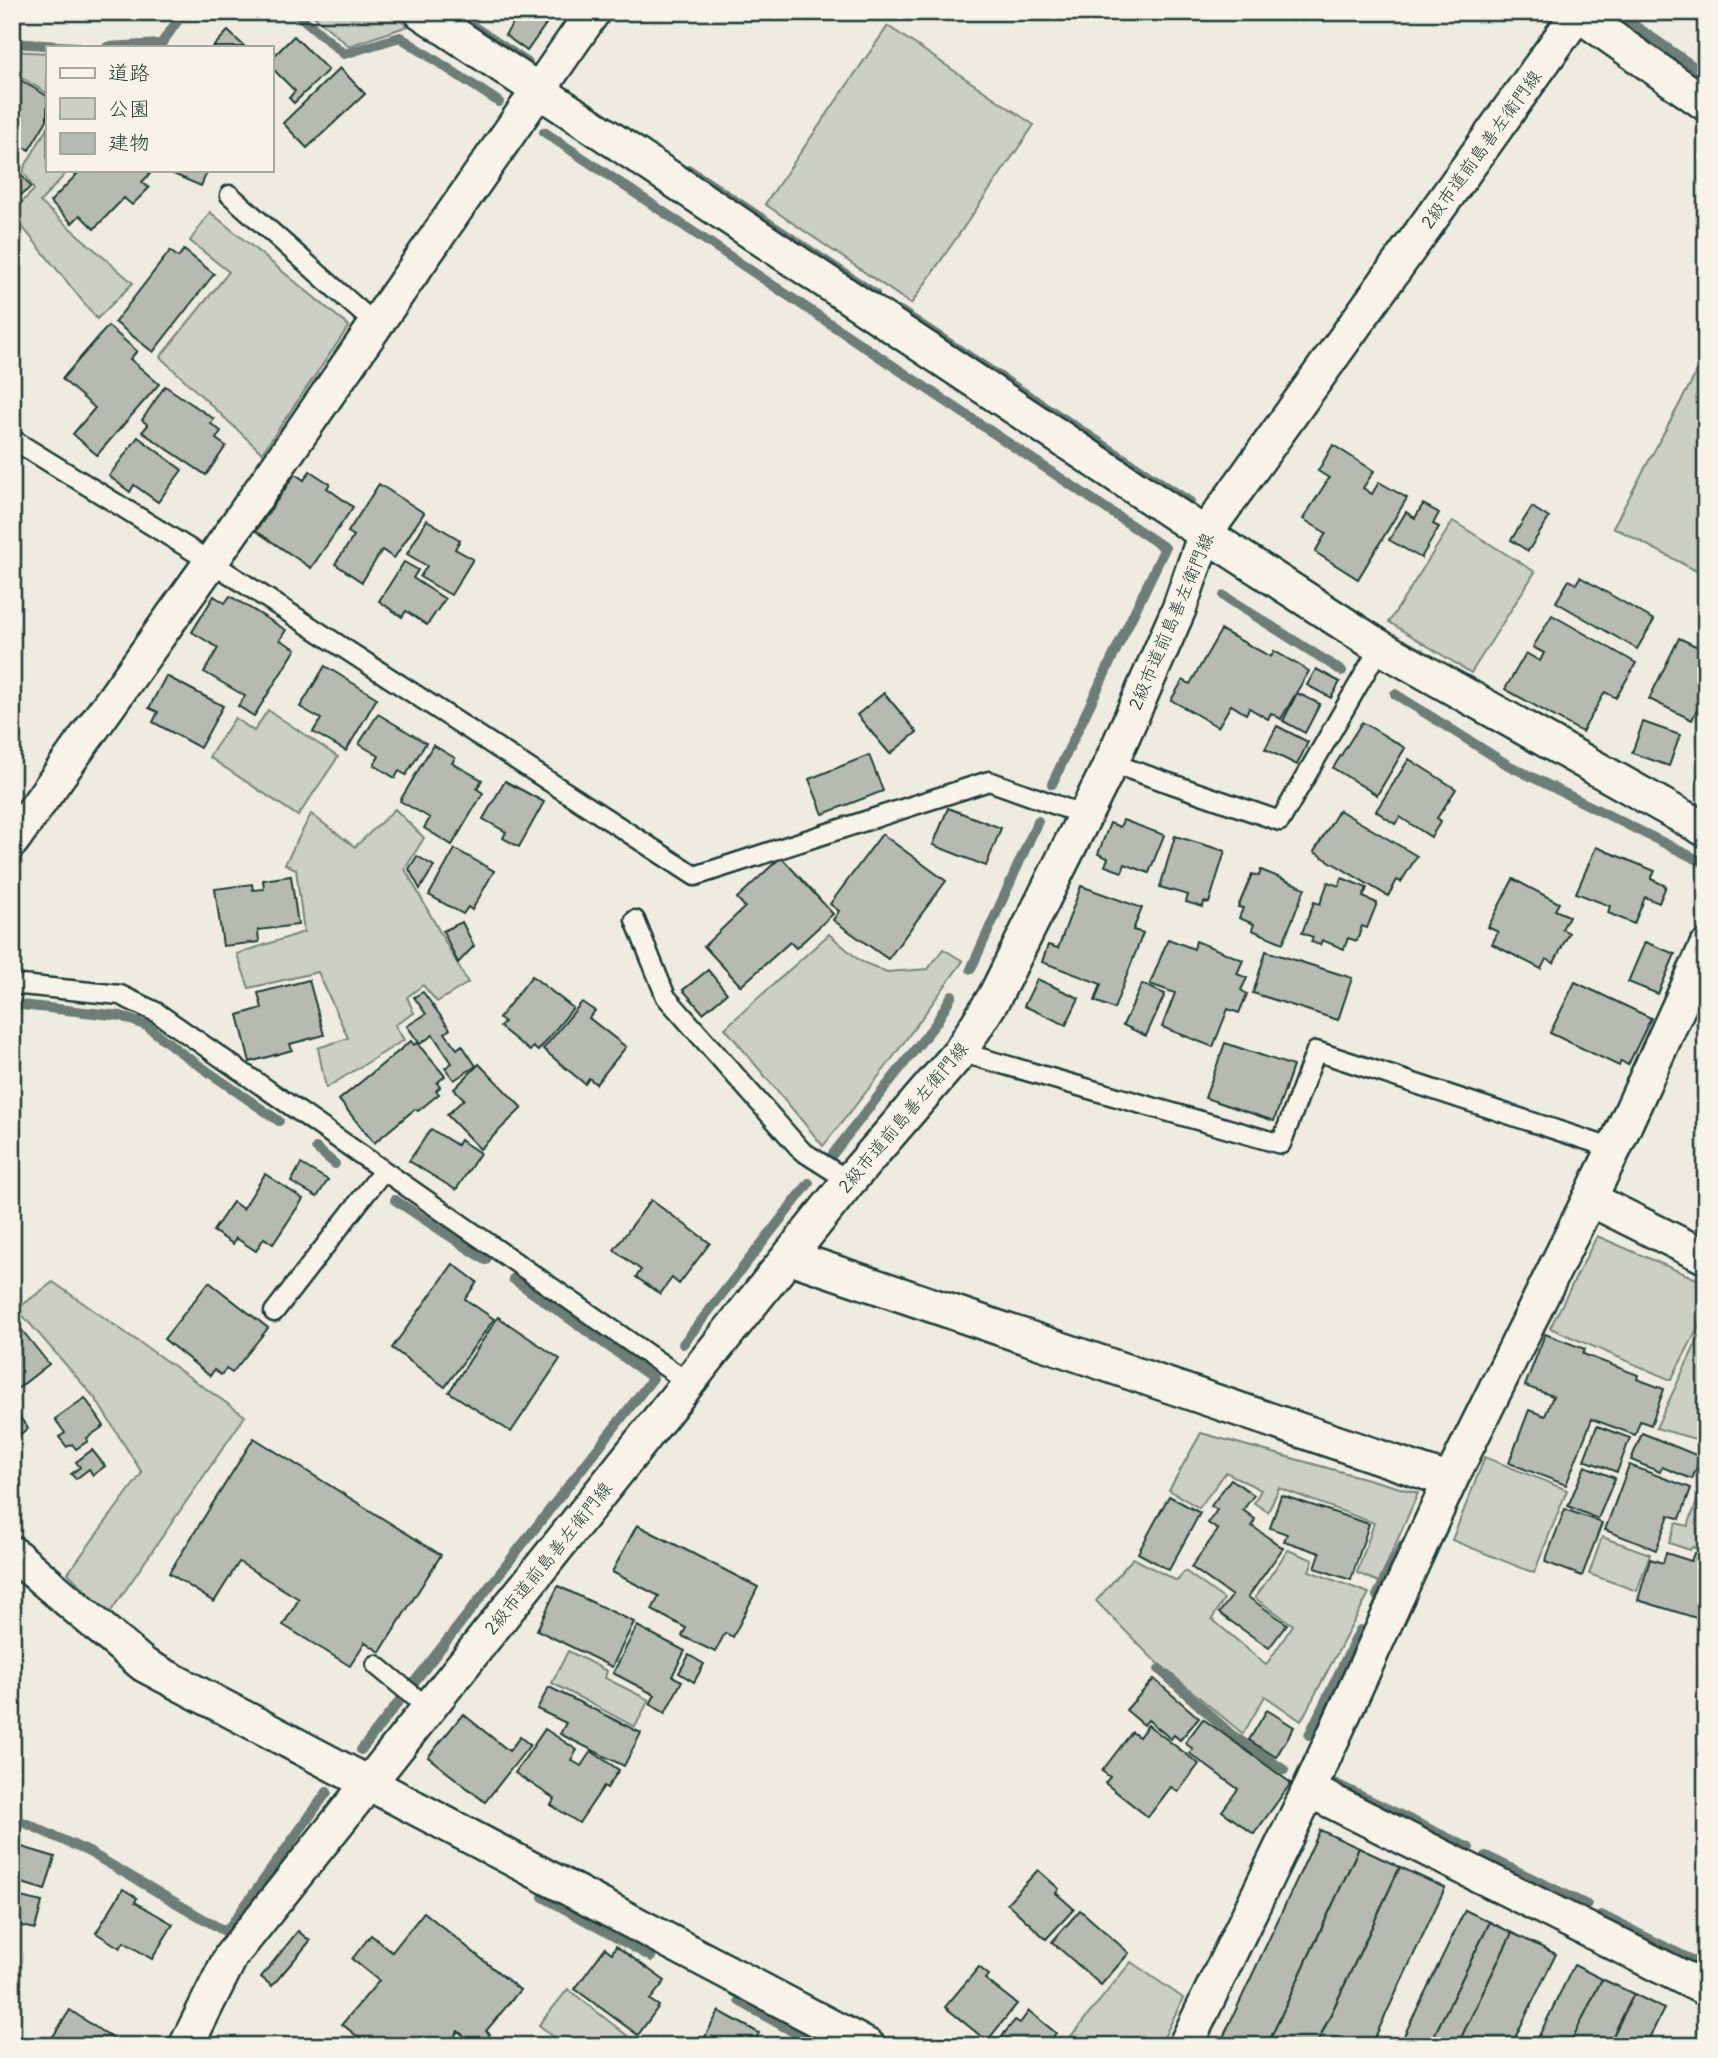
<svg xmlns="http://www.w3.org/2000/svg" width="1718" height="2058" viewBox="0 0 1718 2058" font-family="Delius,'Klee One',sans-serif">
	<rect width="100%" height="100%" fill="#eeece1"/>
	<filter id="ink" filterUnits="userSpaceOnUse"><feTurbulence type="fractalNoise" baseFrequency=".0143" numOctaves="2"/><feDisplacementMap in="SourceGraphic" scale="14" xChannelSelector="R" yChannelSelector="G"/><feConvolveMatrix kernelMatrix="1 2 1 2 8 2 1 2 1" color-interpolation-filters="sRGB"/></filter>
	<g filter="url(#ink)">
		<g fill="#cccfc4" stroke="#76867c" stroke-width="2">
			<polygon points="309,12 386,12 408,26 349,46"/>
			<polygon points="888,26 1034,125 911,304 765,204"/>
			<polygon points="12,51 47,53 47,93 12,72"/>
			<polygon points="47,128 47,170 69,170 40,202 133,283 97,319 12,214 12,212 34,190 23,170"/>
			<polygon points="210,212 349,326 262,453 160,357 229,272 190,241"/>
			<polygon points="1706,355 1706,576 1613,527"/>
			<polygon points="1453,521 1535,572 1471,673 1389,622"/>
			<polygon points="268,710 338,757 298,816 209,757 235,718 254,731"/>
			<polygon points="395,809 424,838 405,869 468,983 437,1002 423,985 407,997 414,1013 395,1025 404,1040 326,1088 318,1048 348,1038 318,972 249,988 237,954 304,932 296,869 285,864 311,814 355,847"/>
			<polygon points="829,934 860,961 887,972 928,969 943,949 963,961 886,1067 823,1146 725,1028"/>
			<polygon points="1597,1236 1706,1283 1706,1313 1671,1380 1550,1328"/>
			<polygon points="53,1282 245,1416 109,1614 68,1573 142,1473 95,1398 17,1309"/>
			<polygon points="1706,1322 1706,1365 1704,1368 1706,1369 1706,1442 1656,1428"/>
			<polygon points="1201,1433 1418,1493 1379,1582 1357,1573 1374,1523 1279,1488 1268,1512 1254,1503 1261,1490 1226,1472 1199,1508 1169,1490"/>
			<polygon points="1485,1457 1567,1490 1534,1573 1452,1540"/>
			<polygon points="1697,1501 1706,1503 1706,1552 1692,1547 1690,1550 1669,1543 1676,1523 1688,1526"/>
			<polygon points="1602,1537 1650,1554 1637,1591 1589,1574"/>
			<polygon points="1288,1550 1313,1560 1309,1571 1369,1593 1301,1721 1265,1696 1243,1734 1151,1657 1096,1601 1133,1558 1177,1581 1185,1571 1224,1599 1212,1619 1266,1665 1293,1625 1255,1598"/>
			<polygon points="568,1651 607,1671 605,1678 649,1700 635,1727 552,1683"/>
			<polygon points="1131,1962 1183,1998 1160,2046 1063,2046"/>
			<polygon points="568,1989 634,2041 631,2046 565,2046 539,2025"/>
		</g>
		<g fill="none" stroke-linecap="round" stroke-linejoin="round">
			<g stroke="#6c7e74" stroke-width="10">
				<polyline points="295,12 344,54 400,37 499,102"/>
				<polyline points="1617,13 1706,75"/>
				<polyline points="474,27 528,63"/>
				<polyline points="12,43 77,47"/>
				<polyline points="107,47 161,44 184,12"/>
				<polyline points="544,132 1165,548 1052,784"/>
				<polyline points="689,170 875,294"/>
				<polyline points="900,311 1190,502"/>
				<polyline points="1224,596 1342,671"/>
				<polyline points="1395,694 1508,765 1706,864"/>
				<polyline points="971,969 1038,821"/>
				<polyline points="12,1004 121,1016 147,1026 180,1052 279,1121"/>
				<polyline points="316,1148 335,1164"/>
				<polyline points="832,1155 936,1023 952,995"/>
				<polyline points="395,1200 486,1260"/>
				<polyline points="683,1344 809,1183"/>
				<polyline points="1377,1596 1402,1546"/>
				<polyline points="1159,1669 1232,1735 1284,1770"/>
				<polyline points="1309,1735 1360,1630"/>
				<polyline points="361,1750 653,1378 513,1279"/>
				<polyline points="1334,1783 1469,1848"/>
				<polyline points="12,1817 89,1852 226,1932 327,1792"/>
				<polyline points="1486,1856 1587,1905"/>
				<polyline points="543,1897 651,1957"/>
				<polyline points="1601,1915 1706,1967"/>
				<polyline points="739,2001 818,2046"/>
			</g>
		</g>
		<g fill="#b5bbb0" stroke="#1f3d34" stroke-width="2">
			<polygon points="521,12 535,12 533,15 546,24 527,51 505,35"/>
			<polygon points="228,31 245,47 213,47"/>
			<polygon points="294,36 328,70 294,103 289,98 295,91 271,67 271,59"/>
			<polygon points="340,68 365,94 307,148 283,123"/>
			<polygon points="12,75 47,96 47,120 29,150 12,139 12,124 15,119 12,117"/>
			<polygon points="12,163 31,187 12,202"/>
			<polygon points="81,170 146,170 150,174 142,182 149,188 132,205 124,198 94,229 80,215 72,223 50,202"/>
			<polygon points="164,170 208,170 201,186"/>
			<polygon points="184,250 214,274 153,352 115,322 170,251 178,257"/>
			<polygon points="108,326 137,351 130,359 159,384 97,455 73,434 95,408 62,379"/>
			<polygon points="165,386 214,419 211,424 221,431 216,439 226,446 206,475 142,432 148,425 142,420"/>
			<polygon points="138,437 182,470 158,502 134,485 130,492 109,476"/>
			<polygon points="1333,445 1374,471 1363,488 1372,494 1379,482 1407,498 1358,579 1315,552 1326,533 1303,519 1329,478 1318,471"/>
			<polygon points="310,471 330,484 327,488 353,507 311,568 256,531 295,474 304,480"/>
			<polygon points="379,484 424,513 394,558 382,550 362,582 335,564 354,536 348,532"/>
			<polygon points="1423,504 1439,513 1433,524 1439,527 1421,558 1389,540 1406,512 1415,518"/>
			<polygon points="1532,507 1549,518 1528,551 1511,540"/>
			<polygon points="427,520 460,540 455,549 473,559 451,595 420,577 427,566 407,554"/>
			<polygon points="404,562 418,570 413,578 445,599 427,625 406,611 402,617 379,601"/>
			<polygon points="1580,577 1654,620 1637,649 1556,602 1569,580 1576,584"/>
			<polygon points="214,596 225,603 230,596 286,630 280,640 296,649 254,716 238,706 245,696 204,672 218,648 192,632"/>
			<polygon points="1552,615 1636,663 1616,698 1605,692 1582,732 1505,689 1526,653 1540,661 1544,653 1533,647"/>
			<polygon points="1221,630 1271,657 1274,651 1309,671 1281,719 1271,713 1268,719 1249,708 1246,714 1231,705 1218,727 1171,700 1183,680 1190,684"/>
			<polygon points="1679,638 1706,651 1706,691 1692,720 1649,699"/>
			<polygon points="325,666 377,698 346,751 313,732 321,719 300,707"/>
			<polygon points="1316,669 1340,682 1331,698 1307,685"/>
			<polygon points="166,676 223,706 200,748 153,722 158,712 149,708"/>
			<polygon points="884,693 917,732 890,754 857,715"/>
			<polygon points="1297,693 1320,704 1305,733 1283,721"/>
			<polygon points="378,714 426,743 406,775 399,771 395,778 374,765 379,756 359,744"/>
			<polygon points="1362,722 1405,748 1377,795 1333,768"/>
			<polygon points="1643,722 1680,735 1669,766 1632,753"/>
			<polygon points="1277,726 1308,742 1297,765 1265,749"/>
			<polygon points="433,745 455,758 452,763 482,780 477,789 483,793 452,845 424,828 430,818 400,801"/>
			<polygon points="869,755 883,791 823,814 809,779"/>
			<polygon points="1409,759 1456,789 1437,818 1441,821 1431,837 1400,817 1395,824 1376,811"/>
			<polygon points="505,781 544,802 519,847 503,838 506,832 483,819"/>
			<polygon points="948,808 1001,828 986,866 933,845"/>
			<polygon points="1339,810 1417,856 1401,882 1397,880 1388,896 1314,852"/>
			<polygon points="1123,820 1164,835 1149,873 1125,864 1122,872 1105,866 1108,858 1098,854 1110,823 1120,827"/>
			<polygon points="882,834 946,881 888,959 833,920 839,911 830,904"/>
			<polygon points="1175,836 1225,851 1209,903 1204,902 1203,907 1186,902 1188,895 1160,887"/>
			<polygon points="1596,847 1655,871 1651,879 1666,886 1659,903 1645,897 1634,924 1608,913 1610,906 1576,893"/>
			<polygon points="455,849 494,871 472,910 468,907 463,914 429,895"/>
			<polygon points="417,856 434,866 420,889 409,869"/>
			<polygon points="781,857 833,914 796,948 790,942 741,986 704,946 745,907 737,898"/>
			<polygon points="1261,870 1305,888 1283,943 1252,930 1254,924 1239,918 1243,908 1238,907 1252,874 1259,876"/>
			<polygon points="291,876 298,925 258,930 259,942 223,946 215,889 252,884 253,890 264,889 263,880"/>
			<polygon points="1342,878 1367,888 1363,897 1377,903 1367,928 1362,926 1357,941 1348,938 1344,949 1322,940 1320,945 1311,942 1313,937 1302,933 1314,902 1320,904 1328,882 1339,886"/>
			<polygon points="1513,879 1559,903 1555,910 1569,916 1562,929 1569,933 1554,963 1546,959 1541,969 1492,944 1498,932 1488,927"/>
			<polygon points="1081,886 1142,908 1133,930 1143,933 1114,1009 1095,1001 1101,984 1042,962 1048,945 1058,948"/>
			<polygon points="462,922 474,946 458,963 443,931"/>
			<polygon points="1168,939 1194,949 1196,941 1243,960 1237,974 1247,978 1241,990 1247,994 1239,1013 1228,1009 1213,1047 1162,1027 1175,993 1150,984"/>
			<polygon points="1645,942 1675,954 1658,994 1628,982"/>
			<polygon points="1266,951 1352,978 1338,1020 1253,993"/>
			<polygon points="708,970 727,993 703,1013 683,990"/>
			<polygon points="532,976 573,1008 538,1051 533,1047 530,1051 500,1027 504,1022 499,1018"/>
			<polygon points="1037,979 1079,998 1066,1025 1024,1006"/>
			<polygon points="309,980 324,1035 290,1044 292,1050 250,1062 238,1015 262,1008 258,993"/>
			<polygon points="1575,982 1651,1018 1628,1065 1621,1061 1619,1066 1550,1033"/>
			<polygon points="1142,984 1165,994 1146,1036 1123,1025"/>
			<polygon points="423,992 450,1029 445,1033 457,1049 462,1045 476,1066 454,1080 445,1068 452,1063 433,1035 420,1044 407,1026 426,1014 414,997"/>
			<polygon points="582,1002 595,1011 589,1018 626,1047 596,1084 589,1078 585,1084 543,1049"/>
			<polygon points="411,1041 414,1045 417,1043 445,1076 437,1083 440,1087 436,1091 439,1094 418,1111 415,1109 374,1143 339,1100"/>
			<polygon points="1225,1043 1293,1066 1274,1121 1205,1098"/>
			<polygon points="479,1064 522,1108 480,1149 447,1115 464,1099 454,1089"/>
			<polygon points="431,1129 457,1145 460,1140 480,1153 456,1190 409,1161"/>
			<polygon points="301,1164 328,1180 317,1197 291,1182"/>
			<polygon points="265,1174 303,1199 273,1244 264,1238 256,1251 236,1238 233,1244 213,1231 233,1202 243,1209"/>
			<polygon points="651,1200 710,1243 679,1284 672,1278 660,1294 636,1277 641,1270 614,1250"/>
			<polygon points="453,1264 477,1282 465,1299 494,1319 445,1387 392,1348"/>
			<polygon points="209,1282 268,1328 232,1373 226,1369 221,1375 214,1370 210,1376 164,1339"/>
			<polygon points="498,1317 560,1359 511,1432 449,1392"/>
			<polygon points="17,1324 49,1364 12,1393 12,1328"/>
			<polygon points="1545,1334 1585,1349 1583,1354 1638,1375 1637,1379 1664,1389 1651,1425 1640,1421 1635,1435 1592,1419 1566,1485 1509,1463 1529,1410 1545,1416 1553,1396 1525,1386"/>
			<polygon points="85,1398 104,1426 87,1438 88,1441 76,1449 72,1444 67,1447 59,1437 65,1433 55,1419"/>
			<polygon points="12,1407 28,1428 12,1441"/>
			<polygon points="1597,1426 1630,1438 1617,1472 1584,1460"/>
			<polygon points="1642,1433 1701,1457 1692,1479 1662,1467 1660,1472 1631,1460"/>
			<polygon points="254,1438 441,1555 380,1652 365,1642 350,1666 283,1625 299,1599 239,1562 214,1602 169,1573"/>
			<polygon points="92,1450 105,1466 93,1475 89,1469 76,1479 71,1474 80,1467 76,1462"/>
			<polygon points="1629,1465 1691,1488 1680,1519 1669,1515 1656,1550 1605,1530"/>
			<polygon points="1585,1466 1615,1478 1598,1519 1568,1506"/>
			<polygon points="1706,1471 1706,1496 1698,1493"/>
			<polygon points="1231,1479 1254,1495 1243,1510 1255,1519 1252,1526 1283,1548 1248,1597 1287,1624 1269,1648 1219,1613 1232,1596 1191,1567 1218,1530 1208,1523 1217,1510 1211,1506"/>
			<polygon points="1281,1495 1369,1524 1351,1580 1315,1568 1320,1553 1284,1541 1287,1534 1270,1528"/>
			<polygon points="1169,1496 1200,1513 1169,1570 1138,1553"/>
			<polygon points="1565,1509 1602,1523 1582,1576 1545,1562"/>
			<polygon points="637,1525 758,1587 733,1637 725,1633 715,1652 682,1636 686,1628 652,1610 659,1596 612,1572"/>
			<polygon points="1666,1553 1691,1561 1694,1553 1706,1557 1706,1621 1638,1600 1650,1559 1663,1563"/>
			<polygon points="558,1586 634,1622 612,1667 537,1630"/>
			<polygon points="637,1626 685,1651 672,1676 682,1681 665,1713 650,1704 655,1695 613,1673"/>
			<polygon points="689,1655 704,1664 694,1682 679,1673"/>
			<polygon points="1154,1679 1199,1718 1180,1740 1174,1735 1171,1739 1148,1720 1144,1725 1126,1710"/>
			<polygon points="549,1687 641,1733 624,1766 560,1734 566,1723 537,1709"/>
			<polygon points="1267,1710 1294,1727 1276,1757 1249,1740"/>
			<polygon points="463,1714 509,1751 520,1737 530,1745 485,1802 428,1757"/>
			<polygon points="1203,1719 1291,1783 1254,1834 1222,1811 1238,1789 1189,1753 1193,1749 1185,1743"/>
			<polygon points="1148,1725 1199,1764 1178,1792 1171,1787 1148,1817 1105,1783 1110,1777 1102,1771 1132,1732 1139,1737"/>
			<polygon points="545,1729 577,1750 571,1760 581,1766 591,1751 619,1770 607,1788 604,1786 579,1823 551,1805 555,1799 515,1773"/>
			<polygon points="1320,1830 1359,1848 1267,2046 1219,2046"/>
			<polygon points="12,1844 55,1857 45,1890 12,1880"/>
			<polygon points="1359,1848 1400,1867 1316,2046 1267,2046"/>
			<polygon points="1400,1867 1445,1888 1371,2046 1316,2046"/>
			<polygon points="1038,1870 1059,1889 1056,1893 1074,1909 1046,1939 1007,1903"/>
			<polygon points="123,1889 137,1898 135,1902 173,1924 152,1959 124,1942 120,1948 96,1933"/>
			<polygon points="12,1895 42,1902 35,1929 18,1925 16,1932 12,1931"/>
			<polygon points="1080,1910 1129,1953 1101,1985 1052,1942"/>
			<polygon points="1465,1910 1490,1922 1429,2046 1399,2046"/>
			<polygon points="424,1912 520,1990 486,2031 490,2034 481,2046 476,2046 458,2031 448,2046 369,2046 342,2024 379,1981 352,1959 371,1935 392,1952"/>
			<polygon points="1490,1922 1512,1933 1457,2046 1429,2046"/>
			<polygon points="298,1931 310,1941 272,1986 261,1977"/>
			<polygon points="1512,1933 1556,1954 1511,2046 1457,2046"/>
			<polygon points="616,1946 665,1981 650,2000 659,2006 638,2035 575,1989 605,1948 612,1953"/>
			<polygon points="1574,1965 1602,1979 1569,2046 1534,2046"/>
			<polygon points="979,1967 989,1975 985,1979 1017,2004 987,2041 945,2007"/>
			<polygon points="1602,1979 1634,1994 1608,2046 1569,2046"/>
			<polygon points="1634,1994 1664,2009 1645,2046 1608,2046"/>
			<polygon points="70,2010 116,2041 113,2046 63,2046 52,2038"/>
			<polygon points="719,2011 759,2033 756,2039 768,2046 700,2046"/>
			<polygon points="1029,2011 1056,2033 1046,2046 994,2046 1015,2020 1020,2023"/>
		</g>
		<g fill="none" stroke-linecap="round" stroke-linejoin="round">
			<defs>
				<g id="service">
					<polyline points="230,195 376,325"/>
					<polyline points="12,439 211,562 695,876 989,781 1084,815"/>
					<polyline points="1111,763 1280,821 1380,647"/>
					<polyline points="635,920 666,997 802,1151 849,1181"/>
					<polyline points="12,984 120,995 156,1012 689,1383"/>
					<polyline points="960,1052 1281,1144 1316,1051 1614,1149"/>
					<polyline points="274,1312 383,1171"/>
					<polyline points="376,1665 428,1708"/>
				</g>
				<g id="minor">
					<polyline points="421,12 1205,534 1380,647 1706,830"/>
					<polyline points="1578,14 1706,104"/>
					<polyline points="12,841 211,562 593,12"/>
					<polyline points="1590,1199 1706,1257"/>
					<polyline points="790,1257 1450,1481"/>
					<polyline points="12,1553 144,1665 868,2046"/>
					<polyline points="1309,1790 1706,1989"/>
					<polyline points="186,2046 231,1956 849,1181 960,1052 995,996 1111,763 1179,609 1205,534 1579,12"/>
					<polyline points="1185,2046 1309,1790 1450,1481 1614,1149 1706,947"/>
				</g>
			</defs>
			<use href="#service" stroke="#1f3d34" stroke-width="23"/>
			<use href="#minor" stroke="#1f3d34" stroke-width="38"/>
			<use href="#service" stroke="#f7f3e8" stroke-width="18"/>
			<use href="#minor" stroke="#f7f3e8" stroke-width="33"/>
		</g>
	</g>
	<g text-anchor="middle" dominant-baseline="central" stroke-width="7" stroke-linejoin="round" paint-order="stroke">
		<g font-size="18" fill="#1f3d34" stroke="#f7f3e8">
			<text transform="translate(1481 149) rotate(-54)">2級市道前島善左衛門線</text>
			<text transform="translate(1171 621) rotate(-67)">2級市道前島善左衛門線</text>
			<text transform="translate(903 1117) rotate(-50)">2級市道前島善左衛門線</text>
			<text transform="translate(548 1558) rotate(-51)">2級市道前島善左衛門線</text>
		</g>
	</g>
	<rect width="1718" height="2058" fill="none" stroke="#f7f3e8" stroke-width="42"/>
	<rect x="21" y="21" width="1676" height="2016" fill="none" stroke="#1f3d34" stroke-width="2.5" filter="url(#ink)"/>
	<rect x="46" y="46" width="228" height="126" fill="#f7f3e8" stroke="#a1aaa0" stroke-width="2"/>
	<rect x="60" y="68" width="35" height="10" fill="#f7f3e8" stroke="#a1aaa0" stroke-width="2"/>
	<text x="108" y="80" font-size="21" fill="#1f3d34">道路</text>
	<rect x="60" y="98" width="35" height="21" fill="#cccfc4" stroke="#a1aaa0" stroke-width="2"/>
	<text x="108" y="116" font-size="21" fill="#1f3d34">公園</text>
	<rect x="60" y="133" width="35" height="21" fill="#b5bbb0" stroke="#a1aaa0" stroke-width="2"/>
	<text x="108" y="150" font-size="21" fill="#1f3d34">建物</text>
</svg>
